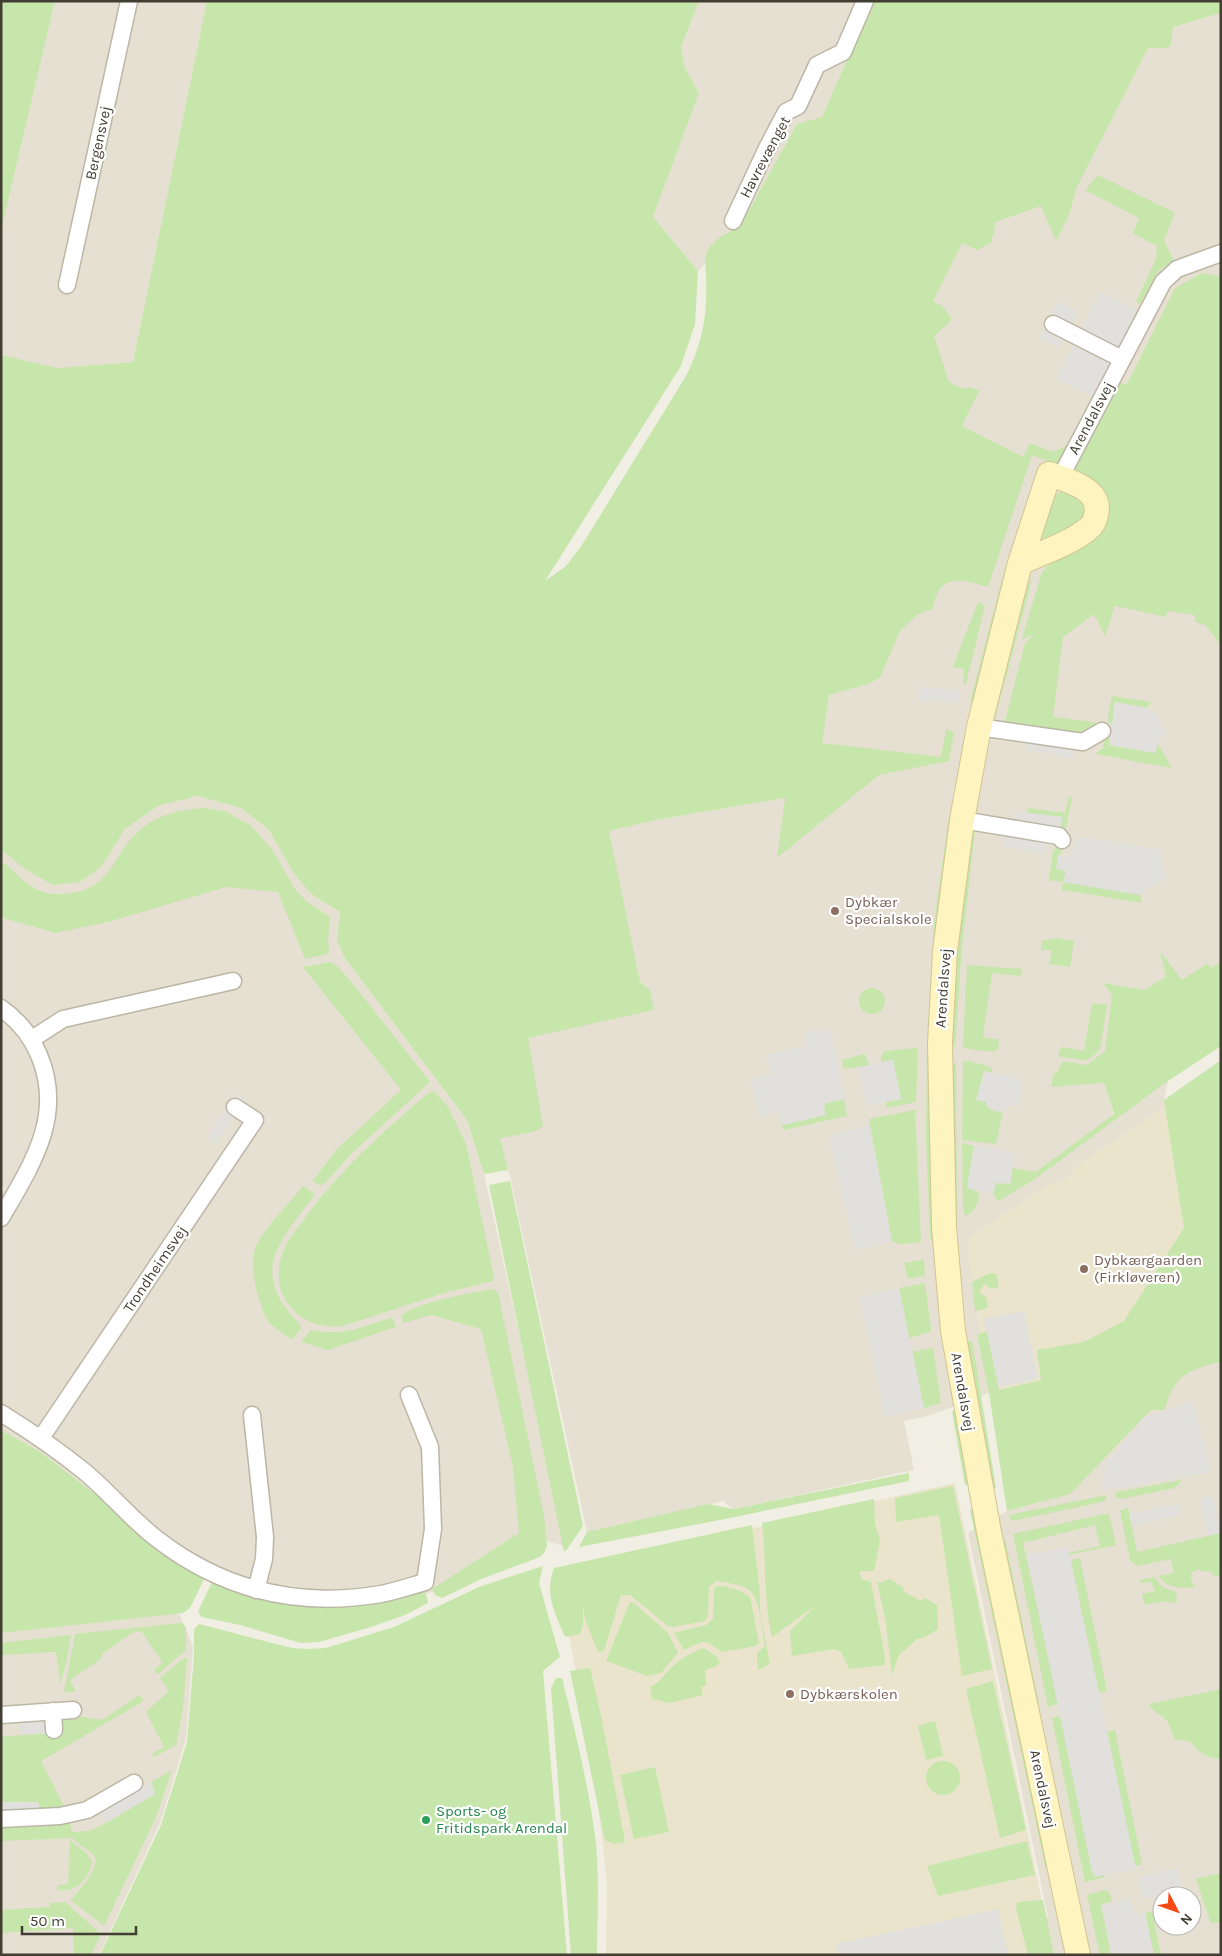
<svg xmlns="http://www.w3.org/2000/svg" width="1222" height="1956" viewBox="0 0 1222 1956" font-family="Karla,sans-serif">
	<rect width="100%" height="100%" fill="#f1eee3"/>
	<g fill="#e5e0d1" fill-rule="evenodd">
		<polygon points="55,1 207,1 133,362 58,368 1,355 1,231"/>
		<polygon points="699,1 873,1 822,118 797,124 739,228 698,271 653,217 699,93 685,68 681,47"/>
		<polygon points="1058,1 1221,1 1221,994 1064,1085 1104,1083 1115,1120 1168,1081 1164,1100 1184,1228 1041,1380 989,1393 928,1416 904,1421 914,1470 733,1509 723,1501 587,1532 511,1181 492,1109 504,1010 621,895 609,831 656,820 785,798 778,857 811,830 813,793 829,695 868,684 880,678 906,616 826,412"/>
		<polygon points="197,796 241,808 269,830 293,872 310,893 340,912 337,940 344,957 467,1120 484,1174 566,1547 521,1533 437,1591 343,1612 228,1592 175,1563 99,1497 40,1452 1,1430 1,1194 5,1188 1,1186 1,850 25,869 102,866 125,829 158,806"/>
		<path d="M1221 1352V1955H884L1048 1917 968 1533 1007 1511 1070 1494 1169 1373ZM1162 1896H1192V1926H1162Z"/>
		<polygon points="178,1611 193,1646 186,1739 160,1823 99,1955 1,1955 1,1633"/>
	</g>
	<g fill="#eae4cd">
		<polygon points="1168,1104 1202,1291 1082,1343 1036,1351 1041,1380 989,1393 967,1248 971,1236 1046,1186 1062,1181 1072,1175 1075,1167"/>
		<polygon points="955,1483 1053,1955 606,1955 607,1883 593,1757 568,1631 565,1571"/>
	</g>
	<g fill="#c7e6ab">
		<polygon points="1,1 55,1 1,231"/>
		<path d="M207 1H699L681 47 685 68 699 93 653 217 698 271 695 324 681 366 545 581 566 566 582 545 686 376C707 334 708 304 705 257 710 242 724 233 739 228L797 124 822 117 873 1H1221V13L1173 27 1171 45 1168 48H1148L1076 189 1069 215 1056 241 1041 206 995 222 994 232 991 243 977 250 962 243 933 301 941 305 951 317 950 322 934 336 949 382 963 389 971 387 979 391 962 426 1023 457 1030 443 1053 452 1068 445 1059 465 1032 455 988 587C973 583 951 574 939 590 936 595 934 604 932 609L917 615 900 631 880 678 868 684 829 695 822 743 941 757 946 729 954 732 949 761 879 775 777 858 785 798 656 820 609 831 640 982 650 990 654 1010 528 1038 543 1126 534 1132 500 1138 508 1170 484 1174 467 1120 344 957 337 940 340 912 310 893 293 872 269 830 241 808 197 796 158 806 125 829 102 866 80 882 53 885 25 869 1 850V355L58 368 133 362Z"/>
		<polygon points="1098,175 1175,213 1164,240 1174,261 1159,270 1140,304 1136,302 1156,259 1157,246 1133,233 1139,218 1085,190"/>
		<path d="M1202 273 1221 277V645L1205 625 1195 622V615L1168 611 1165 617 1115 606 1105 636 1094 614 1063 637 1053 717 1100 723 1083 734 1004 725 1025 643 1034 635 1022 639 1041 575C1057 546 1105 553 1107 513 1109 484 1091 482 1071 471L1118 383 1127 384 1175 288Z"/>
		<polygon points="1037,473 976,698 970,702 1004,572"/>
		<polygon points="1062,491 1074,493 1085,504 1086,512 1077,527 1038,541 1054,496"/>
		<polygon points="1033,576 995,719 991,715 1019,603"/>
		<polygon points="978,602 985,605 966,684 963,684 964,669 953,667"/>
		<polygon points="1112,696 1151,702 1147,708 1115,702 1112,723 1107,722"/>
		<polygon points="1105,734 1110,735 1109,745 1155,753 1158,744 1172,768 1095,754 1103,748"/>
		<polygon points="1069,796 1072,797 1065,832 1060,827 1063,817 1027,813 1028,808 1065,813"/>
		<path d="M204 808 225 811 250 825 272 849 294 888 306 901 330 917 328 940 329 952 327 954 305 959 278 892 226 887 108 922 55 933 4 918 1 914V861C15 870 24 885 40 891 49 895 57 894 66 894 113 890 111 855 140 830 158 814 181 810 204 808Z"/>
		<polygon points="949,816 953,816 932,1035 928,1035 934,924"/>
		<polygon points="975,831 962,946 955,1047 951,1041 957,940 971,833"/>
		<polygon points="1058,846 1063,851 1058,856 1056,869 1066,870 1064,882 1140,895 1142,903 1062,890 1063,882 1049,880 1053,851"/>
		<polygon points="1056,938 1074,941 1070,967 1049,964 1052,950 1041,950 1042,941"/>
		<polygon points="1160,951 1182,980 1208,963 1211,968 1221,962 1221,1046 1168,1081 1035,1179 1000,1200 997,1200 993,1194 996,1183 1010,1183 1013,1168 1036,1172 1114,1114 1104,1083 1051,1087 1054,1073 1057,1072 1063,1061 1087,1065 1105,1051 1112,995 1103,983 1144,990 1166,977"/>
		<polygon points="331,962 338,967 353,984 430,1082 352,1153 325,1183 320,1185 312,1182 337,1149 401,1090 303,967"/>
		<polygon points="967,965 1022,969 1021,976 992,973 983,1037 999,1040 998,1049 994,1052 963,1048"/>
		<circle cx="872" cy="1001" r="13"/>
		<polygon points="1092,1003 1107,1005 1100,1050 1087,1061 1058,1056 1061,1047 1084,1051"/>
		<polygon points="918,1048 916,1102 887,1108 886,1102 901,1099 893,1060 881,1062 881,1057 884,1051"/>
		<polygon points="927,1053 929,1054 935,1240 930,1240 926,1137"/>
		<polygon points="865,1054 869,1065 843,1069 842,1060"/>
		<path d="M1221 1060V1362C1188 1369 1173 1376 1165 1410H1151L1070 1494 1007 1511 989 1393 977 1335 987 1331 999 1390 1041 1380 1037 1350 1084 1342 1124 1321 1184 1228 1164 1100Z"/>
		<polygon points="963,1061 969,1061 990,1067 992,1069 996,1112 1003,1111 996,1144 962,1140"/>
		<polygon points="956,1062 957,1216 952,1212 950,1065"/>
		<path d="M430 1092H435L448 1107 466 1144 494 1277 493 1281 444 1293 343 1326C322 1328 303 1323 289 1305 276 1289 276 1266 285 1247 289 1239 296 1230 302 1222 337 1173 383 1131 430 1092Z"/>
		<polygon points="844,1099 847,1116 783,1130 782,1125 825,1115 824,1104"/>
		<polygon points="915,1110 921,1242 900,1244 892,1241 869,1119"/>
		<path d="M962 1143 974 1146 967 1188 979 1192C978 1203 976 1212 965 1216L963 1208Z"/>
		<polygon points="510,1181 583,1526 568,1548 564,1552 489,1185"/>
		<path d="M303 1186 315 1194C281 1241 247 1271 299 1323L301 1328 292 1340C285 1334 273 1328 268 1321 258 1304 248 1265 256 1246 266 1226 289 1204 303 1186Z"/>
		<polygon points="924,1259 925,1276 908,1279 904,1263"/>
		<polygon points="996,1273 999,1287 992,1289 984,1284 979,1292 986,1297 988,1308 975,1311 972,1282 988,1274"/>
		<polygon points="925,1283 931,1329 930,1332 909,1338 899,1288"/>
		<path d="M492 1289 498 1292 544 1516 547 1545 545 1552 540 1557 479 1580 442 1598 435 1595 432 1589 519 1533 513 1467 481 1329 431 1315 403 1323 401 1316C411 1304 474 1292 492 1289Z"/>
		<path d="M391 1318 393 1319 396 1327 328 1350 301 1342 311 1330C343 1337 361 1327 391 1318Z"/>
		<polygon points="966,1341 972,1341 996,1488 991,1489"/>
		<polygon points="933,1348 941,1403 924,1408 912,1352"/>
		<polygon points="956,1409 970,1484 965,1485 952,1412"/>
		<polygon points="1,1430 40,1452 99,1497 168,1555 205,1577 190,1608 183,1613 1,1633"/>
		<polygon points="909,1473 909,1481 725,1519 579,1547 587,1532 708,1504 733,1509"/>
		<polygon points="1181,1480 1179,1484 1174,1488 1126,1498 1119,1499 1116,1497 1116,1492"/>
		<polygon points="953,1486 992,1669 962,1676 939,1515 896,1522 895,1498"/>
		<polygon points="1106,1495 1106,1500 1102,1502 1012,1521 1010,1519 1009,1515"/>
		<path d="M874 1499 875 1524 880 1541 874 1571H861L859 1573 862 1579 871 1582 885 1657 884 1665 849 1669 841 1652 834 1649 792 1656 790 1631 815 1606 772 1637C763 1600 767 1561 762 1523Z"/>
		<polygon points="975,1506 1048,1862 1046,1871 970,1510"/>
		<path d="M1128 1507 1137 1552 1221 1533V1575L1216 1577 1211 1572 1201 1571 1198 1569 1191 1573V1580L1196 1587C1182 1588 1167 1590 1159 1576L1174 1573 1171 1559 1137 1566 1130 1560 1120 1511Z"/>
		<polygon points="1105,1514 1109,1514 1116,1545 1069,1555 1069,1553 1100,1546 1095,1525 1023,1543 1057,1696 1066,1702 1048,1707 1013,1534"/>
		<path d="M752 1525 760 1594V1612L770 1664 758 1670 757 1653 765 1646C762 1632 760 1596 748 1589 739 1584 727 1583 717 1581L709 1587 708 1614 705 1621 672 1627 668 1626 630 1595H621L604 1651 598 1652 585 1619 583 1602V1625L580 1634 565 1637C555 1613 544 1594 554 1568Z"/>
		<polygon points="1005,1539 1039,1704 1034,1700 1002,1545"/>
		<polygon points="1080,1558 1107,1691 1099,1693 1070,1560"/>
		<polygon points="543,1566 539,1583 560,1657 543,1671 567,1955 100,1955 161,1825 187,1742 194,1655 194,1629 199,1624 292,1648 309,1649 326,1648 394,1627 479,1587"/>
		<path d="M1155 1577C1159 1586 1166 1589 1176 1592L1177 1602 1170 1603 1168 1601 1144 1605 1142 1594 1155 1591 1151 1582 1140 1583 1139 1580Z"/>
		<polygon points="890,1579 904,1588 903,1591 921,1601 925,1598 937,1605 938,1629 923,1638 917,1639 899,1655 892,1675 886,1623 877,1581 880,1583"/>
		<polygon points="212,1582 243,1592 425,1590 428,1603 405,1615 371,1627 319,1642 301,1643 240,1625 202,1617 198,1612"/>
		<polygon points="722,1586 738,1590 750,1597 759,1643 756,1646 722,1652 709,1643 701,1642 684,1650 674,1633 706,1625 713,1619 714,1587"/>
		<polygon points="630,1602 634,1603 668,1633 678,1653 661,1673 647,1676 606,1661"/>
		<polygon points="181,1623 186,1627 186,1650 158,1674 154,1670 162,1662 142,1632 135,1631 102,1654 102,1658 70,1680 76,1692 64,1692 75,1634"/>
		<polygon points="71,1635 66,1664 60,1684 56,1652 1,1655 1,1643"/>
		<path d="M704 1648 717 1657 720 1662 717 1666 705 1670 706 1686 701 1687 703 1695 669 1703 652 1699 650 1687C660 1683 665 1673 673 1666 682 1657 693 1652 704 1648Z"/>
		<polygon points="184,1658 187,1659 183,1709 176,1745 154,1757 152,1754 164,1747 146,1712 169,1691 160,1678"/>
		<polygon points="590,1668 602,1720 625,1842 615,1844 606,1841 604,1836 570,1671"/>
		<path d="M556 1678H562C575 1730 588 1783 595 1836 600 1875 597 1916 597 1955H571L551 1688Z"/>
		<polygon points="993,1681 1026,1830 1000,1838 966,1689"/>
		<path d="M1221 1689V1759C1207 1759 1198 1752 1190 1741L1176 1740C1171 1735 1171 1726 1167 1721 1161 1714 1152 1712 1149 1704Z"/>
		<path d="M139 1695 144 1701 41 1761 65 1808 41 1813 38 1802H1V1737L58 1732C60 1725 61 1718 69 1715L102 1720Z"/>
		<polygon points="1068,1714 1106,1870 1104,1877 1085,1882 1052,1718"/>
		<polygon points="935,1721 943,1756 926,1760 918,1726"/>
		<polygon points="1115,1730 1142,1864 1135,1866 1107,1732"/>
		<circle cx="943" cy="1778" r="17"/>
		<polygon points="655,1767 669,1832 634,1839 620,1775"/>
		<path d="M172 1770 157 1815 104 1926 71 1900C81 1888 93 1877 96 1860 92 1849 79 1848 73 1838L1 1841V1827H37L70 1823 72 1832 88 1831 97 1828 155 1794 151 1782Z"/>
		<path d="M70 1840 87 1854 92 1861C89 1879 77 1893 57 1890V1885L68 1884Z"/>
		<polygon points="1027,1841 1035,1875 938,1896 927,1866"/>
		<polygon points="1221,1873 1221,1921 1211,1924 1196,1879"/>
		<polygon points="1105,1890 1110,1893 1112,1901 1101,1905 1111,1955 1100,1955 1087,1895"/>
		<polygon points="1043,1900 1054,1955 1028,1955 1016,1908 1017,1902"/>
		<polygon points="65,1902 101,1934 91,1955 74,1955 73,1928 1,1933 1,1910 49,1907 50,1903"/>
		<polygon points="1152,1911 1161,1955 1154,1955 1145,1913"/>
	</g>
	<g fill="#e2e0dc">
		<polygon points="1100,292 1137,310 1094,397 1057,379"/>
		<polygon points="1058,302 1077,311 1059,348 1040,338 1045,324"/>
		<polygon points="920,687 960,690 960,703 916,700"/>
		<polygon points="1115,702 1147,708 1154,713 1167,734 1158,741 1155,753 1109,745"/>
		<polygon points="1029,739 1075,748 1073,759 1027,750"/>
		<polygon points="1017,812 1063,817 1060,827 1016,821"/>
		<polygon points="1006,834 1047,841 1045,854 1004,847"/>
		<polygon points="1081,837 1162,850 1161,867 1167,876 1140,895 1063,882 1066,871 1056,869 1058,856 1069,857"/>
		<polygon points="830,1028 844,1099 824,1104 826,1115 782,1125 779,1113 759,1117 751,1079 772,1073 767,1055 807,1046 804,1032"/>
		<polygon points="893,1060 901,1099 866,1106 859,1067"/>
		<polygon points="984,1071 1022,1079 1018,1107 1008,1106 1003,1111 996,1112 987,1107 986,1102 976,1100"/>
		<polygon points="236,1094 246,1099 216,1143 207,1137"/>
		<polygon points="869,1125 892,1241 855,1250 829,1135"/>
		<polygon points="974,1146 1015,1152 1010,1184 996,1183 993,1194 967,1188"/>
		<polygon points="899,1288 924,1408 885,1417 860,1297"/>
		<polygon points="1024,1311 1038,1379 999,1387 984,1319"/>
		<polygon points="1192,1401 1211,1472 1101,1491 1106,1463 1143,1418"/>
		<polygon points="1213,1497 1221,1533 1208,1536 1200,1499"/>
		<polygon points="1178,1504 1180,1515 1132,1526 1129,1514"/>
		<polygon points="1068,1547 1136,1869 1095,1877 1092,1872 1027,1555"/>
		<polygon points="43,1722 49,1733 21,1735 20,1723"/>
		<polygon points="151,1782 155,1794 106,1823 99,1812"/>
		<polygon points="1,1802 38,1802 41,1813 1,1813"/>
		<polygon points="1177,1868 1181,1892 1143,1899 1138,1877"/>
		<polygon points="1131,1898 1134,1914 1145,1913 1154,1955 1112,1955 1102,1905"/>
		<polygon points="998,1909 1008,1955 839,1955 836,1944"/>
	</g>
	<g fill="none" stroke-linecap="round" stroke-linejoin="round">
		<defs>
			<g id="street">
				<polyline points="733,221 767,148 786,112 798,106 817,65 843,52 865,1"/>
				<polyline points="67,285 129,1"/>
				<polyline points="1053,324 1122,359"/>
				<polyline points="1060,478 1163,282 1177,269 1221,253"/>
				<polyline points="979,727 1083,742 1102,731"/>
				<polyline points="962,820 1059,836 1062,840"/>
				<path d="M1 1008C18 1020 31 1036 39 1055 65 1116 31 1166 1 1218"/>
				<polyline points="32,1039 63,1019 233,981"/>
				<path d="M1 1413C30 1431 58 1450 85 1472 110 1493 131 1519 157 1539 223 1590 299 1608 381 1594 396 1591 411 1586 425 1582L433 1529 430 1447 409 1395"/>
				<polyline points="252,1415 265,1537 264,1559 256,1590"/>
				<polyline points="41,1438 255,1120 235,1107"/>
				<polyline points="53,1711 54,1730"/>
				<polyline points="1,1715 73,1710"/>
				<polyline points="1,1819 60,1816 87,1810 134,1783"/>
			</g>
			<path id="secondary" d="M1020 563C1041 553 1072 543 1089 528 1093 525 1095 520 1096 515 1103 489 1067 480 1049 474L1020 563 979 727 962 820 945 951 940 1043 944 1227 953 1331 989 1532 1078 1955"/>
		</defs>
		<use href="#street" stroke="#bcb6a6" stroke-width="19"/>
		<use href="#secondary" stroke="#d1c593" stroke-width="26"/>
		<use href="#street" stroke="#fff" stroke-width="16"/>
		<use href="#secondary" stroke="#fef4c0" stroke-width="24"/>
	</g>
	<g fill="#8d6e63" stroke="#fff" stroke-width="2">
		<circle cx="835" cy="911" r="5"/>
		<circle cx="1084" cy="1269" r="5"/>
		<circle cx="790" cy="1694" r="5"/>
	</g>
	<circle fill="#2e9e5b" stroke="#fff" stroke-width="2" cx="426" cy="1820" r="5"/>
	<g text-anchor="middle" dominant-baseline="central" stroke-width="4.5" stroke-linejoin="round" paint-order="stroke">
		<g font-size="15" fill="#433e33" stroke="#fff">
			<text transform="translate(98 143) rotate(-78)">Bergensvej</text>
			<text transform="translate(765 157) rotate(-62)">Havrevænget</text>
			<text transform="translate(1091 418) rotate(-62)">Arendalsvej</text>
			<text transform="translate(943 988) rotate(-86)">Arendalsvej</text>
			<text transform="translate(155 1269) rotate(-56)">Trondheimsvej</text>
			<text transform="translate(963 1392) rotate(80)">Arendalsvej</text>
			<text transform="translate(1043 1789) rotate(78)">Arendalsvej</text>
		</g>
		<g font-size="15" fill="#785e54" stroke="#fff" text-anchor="start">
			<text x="845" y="902">Dybkær<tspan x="845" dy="17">Specialskole</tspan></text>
			<text x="1094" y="1260">Dybkærgaarden<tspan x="1094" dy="17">(Firkløveren)</tspan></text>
			<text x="800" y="1694">Dybkærskolen</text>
		</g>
		<g font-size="15" fill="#27864d" stroke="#fff" text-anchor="start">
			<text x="436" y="1811">Sports- og<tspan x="436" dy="17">Fritidspark Arendal</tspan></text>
		</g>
	</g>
	<rect width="1222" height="1956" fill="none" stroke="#433e33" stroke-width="5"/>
	<g transform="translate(1177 1911) rotate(131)"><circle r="24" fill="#ffffff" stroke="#b4b2ad"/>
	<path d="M0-4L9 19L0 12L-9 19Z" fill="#f74914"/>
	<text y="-8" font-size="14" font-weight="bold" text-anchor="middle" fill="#433e33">N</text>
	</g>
	<path d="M22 1926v8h114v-8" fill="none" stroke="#433e33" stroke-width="2.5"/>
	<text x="30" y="1926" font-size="15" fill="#433e33" stroke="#ffffff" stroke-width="4" paint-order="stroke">50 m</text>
</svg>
